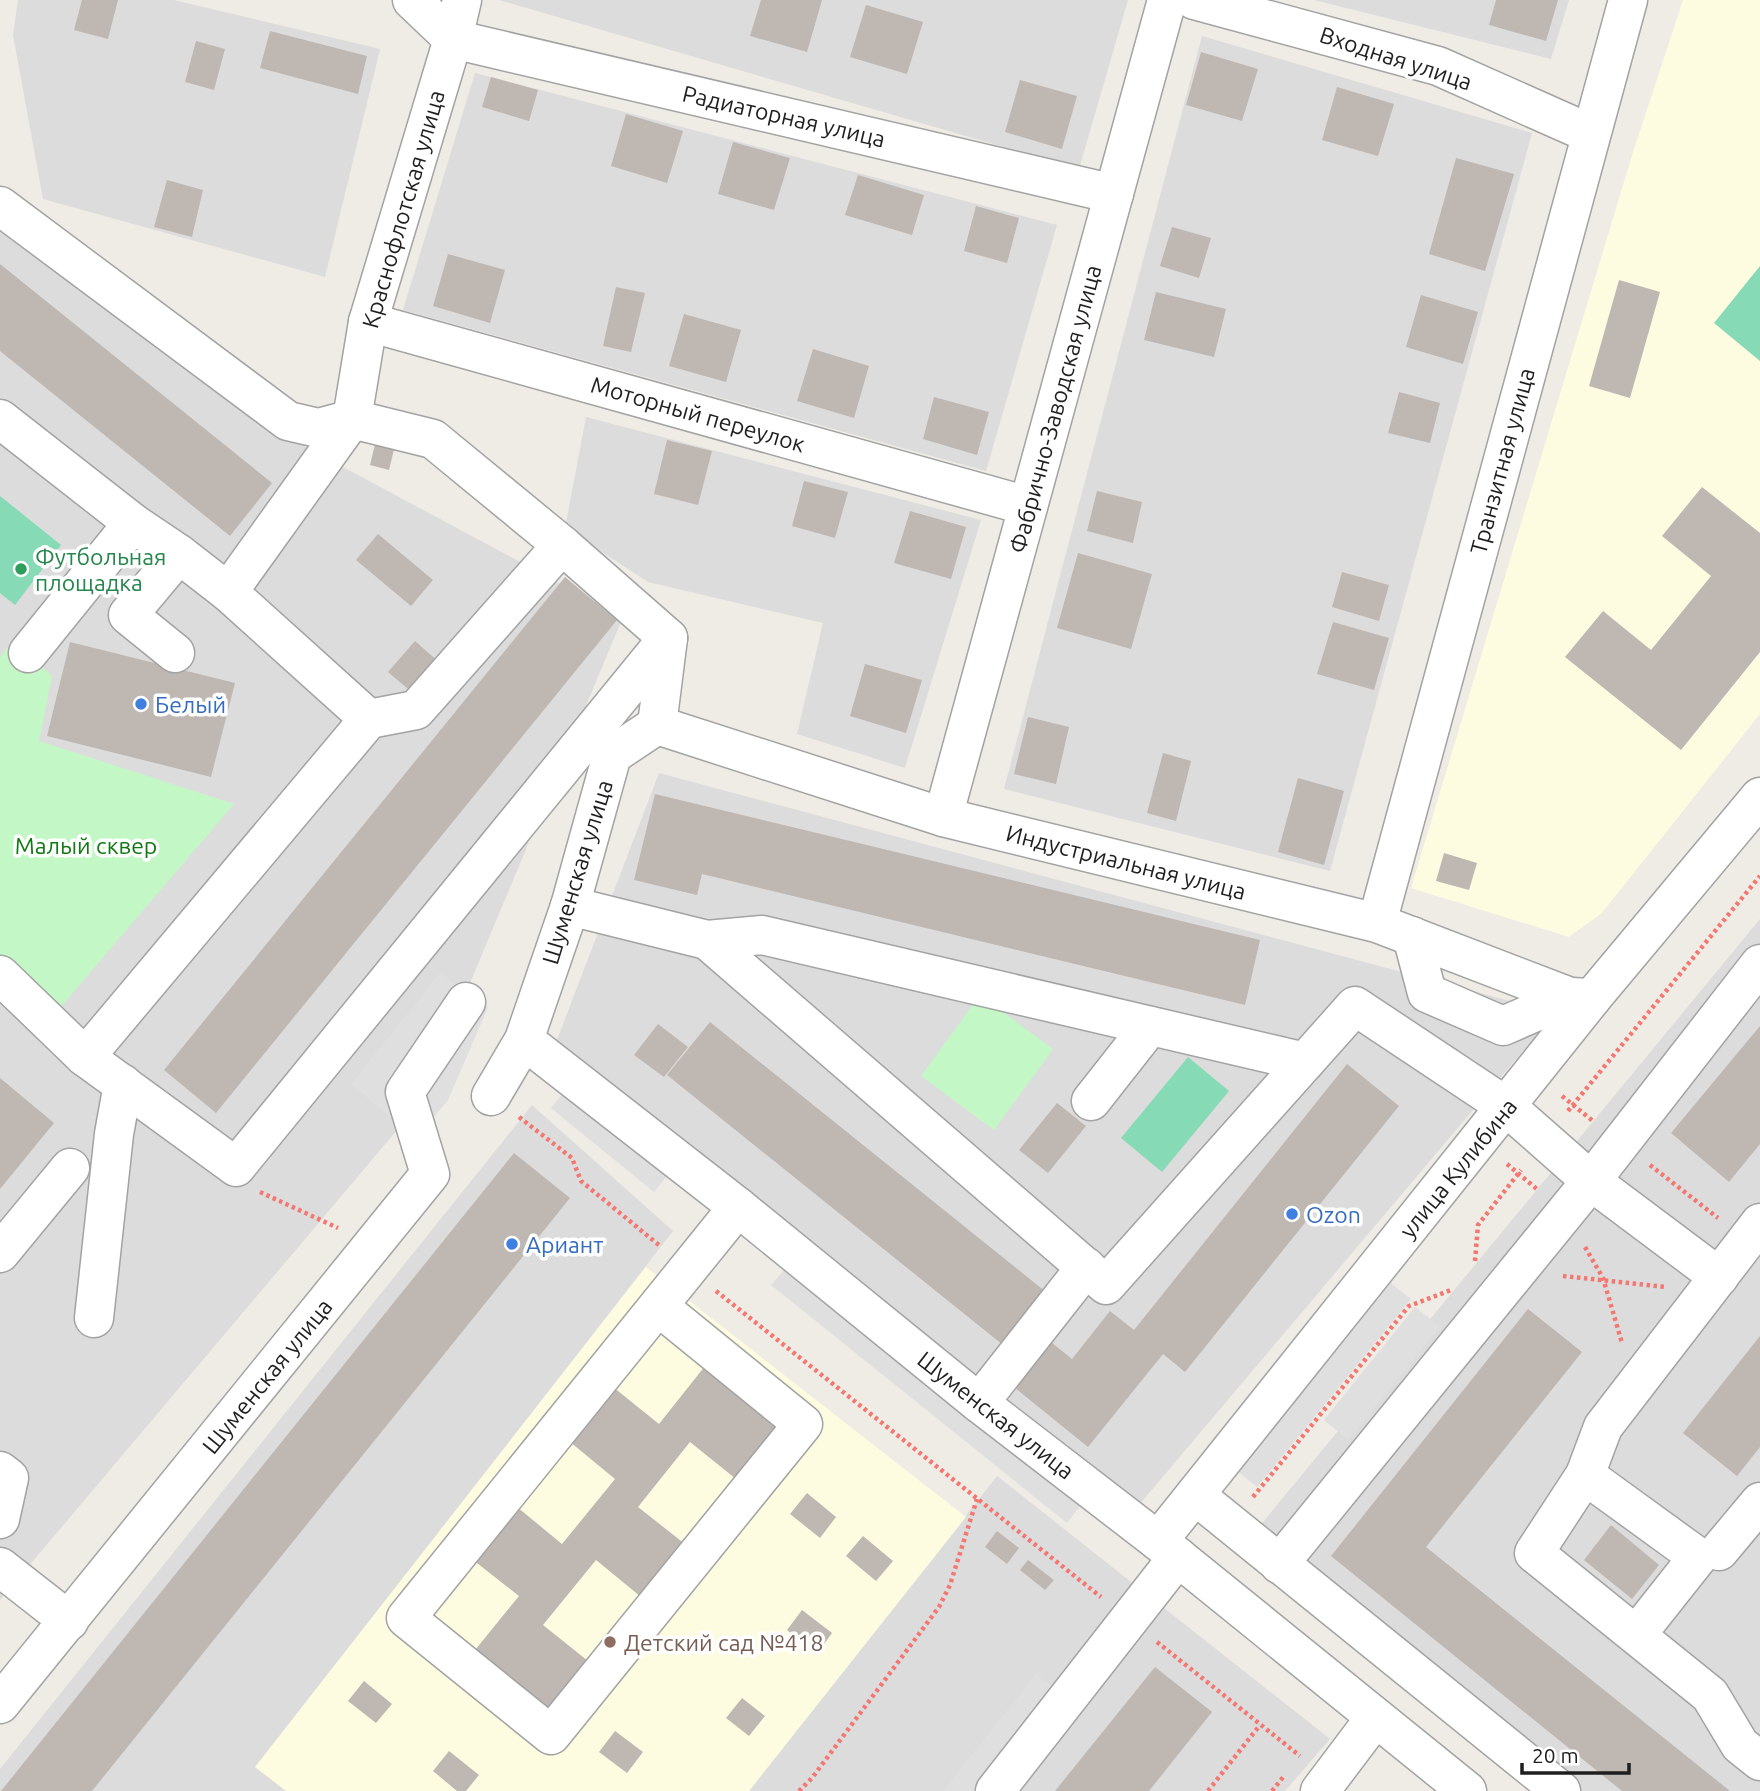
<svg xmlns="http://www.w3.org/2000/svg" width="1760" height="1791" viewBox="0 0 1760 1791" font-family="Ubuntu,sans-serif">
	<rect width="100%" height="100%" fill="#efebe5"/>
	<g fill="#dddcdc">
		<polygon points="18,0 174,0 380,49 325,277 43,199 13,35"/>
		<polygon points="499,0 1128,0 1079,169"/>
		<polygon points="1314,0 1569,0 1551,59"/>
		<polygon points="1202,36 1532,133 1330,871 1004,789"/>
		<polygon points="475,73 1057,225 986,471 403,310"/>
		<polygon points="0,219 272,429 623,617 420,1103 0,1600"/>
		<polygon points="586,417 981,520 905,768 797,734 823,623 648,582 565,528"/>
		<polygon points="659,773 1555,1013 1139,1505 552,1053"/>
		<polygon points="1760,919 1760,1791 1549,1791 1240,1550"/>
		<polygon points="532,1105 673,1231 256,1767 286,1791 0,1791 0,1769"/>
		<polygon points="997,1476 1330,1739 1285,1791 749,1791"/>
	</g>
	<g fill="#fdfce0">
		<polygon points="1683,0 1760,0 1760,714 1602,913 1569,937 1411,888 1633,152"/>
		<polygon points="646,1267 966,1517 749,1791 286,1791 255,1767"/>
	</g>
	<g fill="#c4f7c6">
		<polygon points="13,641 52,676 39,741 234,804 59,1009 0,959 0,657"/>
		<polygon points="980,995 1053,1049 994,1130 921,1076"/>
	</g>
	<g fill="#87dab6">
		<polygon points="1760,266 1760,361 1714,323"/>
		<polygon points="0,496 61,545 15,605 0,593"/>
		<polygon points="1188,1057 1229,1091 1162,1172 1121,1138"/>
	</g>
	<g fill="#dfdfdf">
		<polygon points="440,973 488,1007 448,1100 416,1138 351,1084"/>
		<polygon points="567,1089 669,1173 654,1192 551,1108"/>
		<polygon points="786,1268 1081,1505 1067,1523 771,1285"/>
		<polygon points="1388,1281 1411,1299 1257,1487 1234,1468"/>
		<polygon points="1415,1307 1440,1327 1348,1440 1324,1420"/>
		<polygon points="1036,1674 1059,1692 980,1791 943,1791"/>
	</g>
	<g fill="#bfb7b2">
		<polygon points="82,0 118,0 108,39 74,30"/>
		<polygon points="761,0 822,0 807,52 750,36"/>
		<polygon points="1496,0 1558,0 1546,41 1489,25"/>
		<polygon points="866,5 923,22 907,74 850,57"/>
		<polygon points="270,31 367,56 358,94 260,68"/>
		<polygon points="196,41 225,49 214,90 185,82"/>
		<polygon points="1201,52 1258,69 1242,121 1186,105"/>
		<polygon points="491,77 538,90 529,121 482,107"/>
		<polygon points="1020,80 1077,96 1062,149 1005,132"/>
		<polygon points="1337,87 1394,104 1378,156 1322,140"/>
		<polygon points="626,114 683,131 667,183 611,166"/>
		<polygon points="733,142 790,158 774,210 718,194"/>
		<polygon points="1456,158 1514,174 1485,271 1429,254"/>
		<polygon points="858,175 924,195 912,235 845,215"/>
		<polygon points="167,180 203,190 192,237 154,227"/>
		<polygon points="976,206 1019,218 1007,263 964,251"/>
		<polygon points="1172,227 1211,238 1199,278 1160,266"/>
		<polygon points="448,254 505,270 490,323 433,306"/>
		<polygon points="0,264 272,483 230,536 0,351"/>
		<polygon points="1619,280 1660,292 1630,398 1589,386"/>
		<polygon points="616,287 645,293 631,352 603,346"/>
		<polygon points="1156,292 1226,309 1214,357 1144,340"/>
		<polygon points="1421,295 1478,312 1463,364 1406,347"/>
		<polygon points="684,314 741,330 726,382 669,366"/>
		<polygon points="813,349 869,366 854,418 797,401"/>
		<polygon points="1399,392 1440,403 1430,443 1388,433"/>
		<polygon points="934,397 989,412 977,455 923,439"/>
		<polygon points="377,436 396,441 389,470 370,465"/>
		<polygon points="667,440 712,451 698,505 654,494"/>
		<polygon points="804,481 848,492 835,538 792,526"/>
		<polygon points="1702,487 1760,533 1760,652 1681,750 1565,657 1603,611 1651,650 1711,576 1662,536"/>
		<polygon points="1097,491 1142,502 1133,543 1087,531"/>
		<polygon points="910,511 966,527 951,579 894,563"/>
		<polygon points="378,534 433,580 411,606 356,560"/>
		<polygon points="1078,553 1152,574 1131,649 1057,628"/>
		<polygon points="1342,572 1389,585 1379,621 1332,607"/>
		<polygon points="565,577 617,620 216,1113 164,1070"/>
		<polygon points="1333,622 1389,638 1374,690 1317,674"/>
		<polygon points="415,641 440,663 413,693 388,672"/>
		<polygon points="70,642 235,683 211,777 47,736"/>
		<polygon points="865,664 922,680 906,733 850,716"/>
		<polygon points="1028,717 1069,727 1056,784 1014,774"/>
		<polygon points="1163,753 1191,761 1176,821 1147,813"/>
		<polygon points="1298,778 1344,791 1324,865 1278,852"/>
		<polygon points="655,794 1260,940 1245,1005 702,874 697,895 634,880"/>
		<polygon points="1444,853 1477,863 1469,890 1436,881"/>
		<polygon points="710,1022 1051,1296 1008,1349 667,1075"/>
		<polygon points="658,1024 688,1047 664,1077 634,1055"/>
		<polygon points="1760,1026 1760,1144 1729,1182 1671,1133"/>
		<polygon points="1347,1064 1399,1106 1185,1372 1163,1354 1088,1447 1009,1383 1046,1338 1072,1359 1110,1311 1134,1330"/>
		<polygon points="0,1078 54,1123 0,1189"/>
		<polygon points="1057,1103 1086,1126 1048,1173 1019,1150"/>
		<polygon points="514,1153 570,1198 92,1791 1,1791"/>
		<polygon points="1528,1309 1582,1352 1426,1547 1730,1791 1622,1791 1331,1556"/>
		<polygon points="1760,1336 1760,1447 1737,1476 1683,1433"/>
		<polygon points="705,1366 784,1430 741,1483 690,1442 638,1507 690,1548 646,1601 596,1560 543,1625 593,1665 550,1719 471,1655 519,1596 468,1556 511,1502 562,1544 615,1479 564,1437 608,1383 659,1424"/>
		<polygon points="807,1493 836,1517 820,1538 790,1514"/>
		<polygon points="1611,1525 1659,1565 1632,1599 1584,1560"/>
		<polygon points="997,1531 1019,1548 1007,1564 985,1547"/>
		<polygon points="863,1536 893,1561 876,1581 846,1556"/>
		<polygon points="1028,1560 1054,1580 1045,1590 1020,1570"/>
		<polygon points="802,1610 832,1633 817,1654 787,1630"/>
		<polygon points="1155,1667 1212,1712 1149,1791 1055,1791"/>
		<polygon points="364,1681 392,1704 376,1723 348,1701"/>
		<polygon points="742,1698 765,1716 749,1736 726,1718"/>
		<polygon points="615,1731 643,1752 627,1773 599,1752"/>
		<polygon points="449,1751 479,1775 466,1791 457,1791 433,1771"/>
	</g>
	<g fill="none" stroke-linecap="round" stroke-linejoin="round">
		<defs>
			<g id="minor">
				<polyline points="412,0 453,39 1114,194"/>
				<polyline points="1194,0 1438,66 1591,134"/>
				<polyline points="0,206 288,421 318,428 352,419 433,439 562,545 668,638 657,725"/>
				<polyline points="368,322 1028,506"/>
				<polyline points="0,419 133,523 179,554 228,592 369,719"/>
				<polyline points="228,592 352,419 368,322 453,39 462,0"/>
				<polyline points="28,653 133,523"/>
				<polyline points="175,653 128,615 179,554"/>
				<polyline points="657,725 943,817 1377,923 1570,997 1592,998"/>
				<polyline points="943,817 1167,0"/>
				<polyline points="570,906 707,940 1106,1285 1355,1006 1507,1107 1591,1181 1719,1277"/>
				<polyline points="1377,923 1628,0"/>
				<polyline points="1412,936 1427,993 1503,1026 1570,997"/>
				<polyline points="707,940 762,935 1305,1062"/>
				<polyline points="0,975 85,1057 369,719 416,710 562,545"/>
				<polyline points="524,1040 738,1207 979,1403 1158,1541 1467,1791"/>
				<polyline points="85,1057 236,1167 668,638"/>
				<polyline points="491,1096 524,1040 570,906 612,755 657,725"/>
				<polyline points="1091,1101 1150,1026"/>
				<polyline points="1760,1223 1603,1427 1585,1475 1534,1553 1710,1695 1740,1745 1760,1761"/>
				<polyline points="0,1253 70,1168"/>
				<polyline points="658,1306 803,1424 551,1735 406,1618 738,1207"/>
				<polyline points="94,1318 114,1134 123,1084"/>
				<polyline points="979,1403 1086,1267"/>
				<polyline points="0,1471 9,1478 0,1519"/>
				<polyline points="1585,1475 1698,1557 1637,1634"/>
				<polyline points="1195,1495 1561,1791"/>
				<polyline points="1158,1541 1592,998 1760,797"/>
				<polyline points="1719,1551 1760,1502"/>
				<polyline points="1279,1564 1591,1181 1760,964"/>
				<polyline points="0,1567 69,1621"/>
				<polyline points="0,1704 430,1174 405,1092 466,1002"/>
				<polyline points="995,1791 1178,1557"/>
				<polyline points="1320,1791 1375,1718"/>
			</g>
		</defs>
		<use href="#minor" stroke="#a3a3a3" stroke-width="41"/>
		<g stroke="#f37872" stroke-width="4.5" stroke-dasharray="3.5 3.5" stroke-linecap="butt">
			<polyline points="1562,1096 1593,1121"/>
			<polyline points="1568,1111 1760,876"/>
			<polyline points="519,1117 572,1158 581,1181 660,1246"/>
			<polyline points="1507,1164 1538,1190"/>
			<polyline points="1650,1165 1718,1218"/>
			<polyline points="260,1192 338,1228"/>
			<polyline points="1585,1247 1603,1278 1622,1343"/>
			<polyline points="1475,1261 1478,1225 1521,1170"/>
			<polyline points="1563,1276 1666,1287"/>
			<polyline points="716,1291 1101,1597"/>
			<polyline points="1253,1497 1409,1306 1451,1290"/>
			<polyline points="1157,1642 1300,1756"/>
			<polyline points="799,1791 812,1778 939,1607 950,1585 977,1499"/>
			<polyline points="1208,1791 1260,1725"/>
			<polyline points="1272,1791 1284,1776"/>
		</g>
		<use href="#minor" stroke="#fff" stroke-width="38"/>
	</g>
	<circle fill="#2e9e5b" stroke="#fff" stroke-width="2.5" cx="21" cy="569" r="7"/>
	<g fill="#3f7fe0" stroke="#fff" stroke-width="2.5">
		<circle cx="141" cy="704" r="7"/>
		<circle cx="1292" cy="1214" r="7"/>
		<circle cx="512" cy="1244" r="7"/>
	</g>
	<circle fill="#8d6e63" stroke="#fff" stroke-width="2.5" cx="610" cy="1642" r="7"/>
	<g text-anchor="middle" dominant-baseline="central" stroke-width="7" stroke-linejoin="round" paint-order="stroke">
		<g font-size="23" fill="#1f1f1f" stroke="#fff">
			<text transform="translate(1396 58) rotate(18)">Входная улица</text>
			<text transform="translate(784 116) rotate(13)">Радиаторная улица</text>
			<text transform="translate(403 209) rotate(-74)">Краснофлотская улица</text>
			<text transform="translate(1055 409) rotate(-75)">Фабрично-Заводская улица</text>
			<text transform="translate(698 414) rotate(16)">Моторный переулок</text>
			<text transform="translate(1502 461) rotate(-75)">Транзитная улица</text>
			<text transform="translate(1126 862) rotate(14)">Индустриальная улица</text>
			<text transform="translate(577 872) rotate(-73)">Шуменская улица</text>
			<text transform="translate(1458 1168) rotate(-51)">улица Кулибина</text>
			<text transform="translate(267 1376) rotate(-51)">Шуменская улица</text>
			<text transform="translate(996 1415) rotate(38)">Шуменская улица</text>
		</g>
		<g font-size="23" fill="#27864d" stroke="#fff" text-anchor="start">
			<text x="35" y="556">Футбольная<tspan x="35" dy="26">площадка</tspan></text>
		</g>
		<g font-size="23" fill="#366cbe" stroke="#fff" text-anchor="start">
			<text x="155" y="704">Белый</text>
			<text x="1306" y="1214">Ozon</text>
			<text x="526" y="1244">Ариант</text>
		</g>
		<g font-size="23" fill="#117914" stroke="#fff">
			<text x="86" y="845">Малый сквер</text>
		</g>
		<g font-size="23" fill="#785e54" stroke="#fff" text-anchor="start">
			<text x="624" y="1642">Детский сад №418</text>
		</g>
	</g>
	<path d="M1522 1763v10h107v-10" fill="none" stroke="#1f1f1f" stroke-width="3.5"/>
	<text x="1532" y="1763" font-size="21" fill="#1f1f1f" stroke="#ffffff" stroke-width="5" paint-order="stroke">20 m</text>
</svg>
